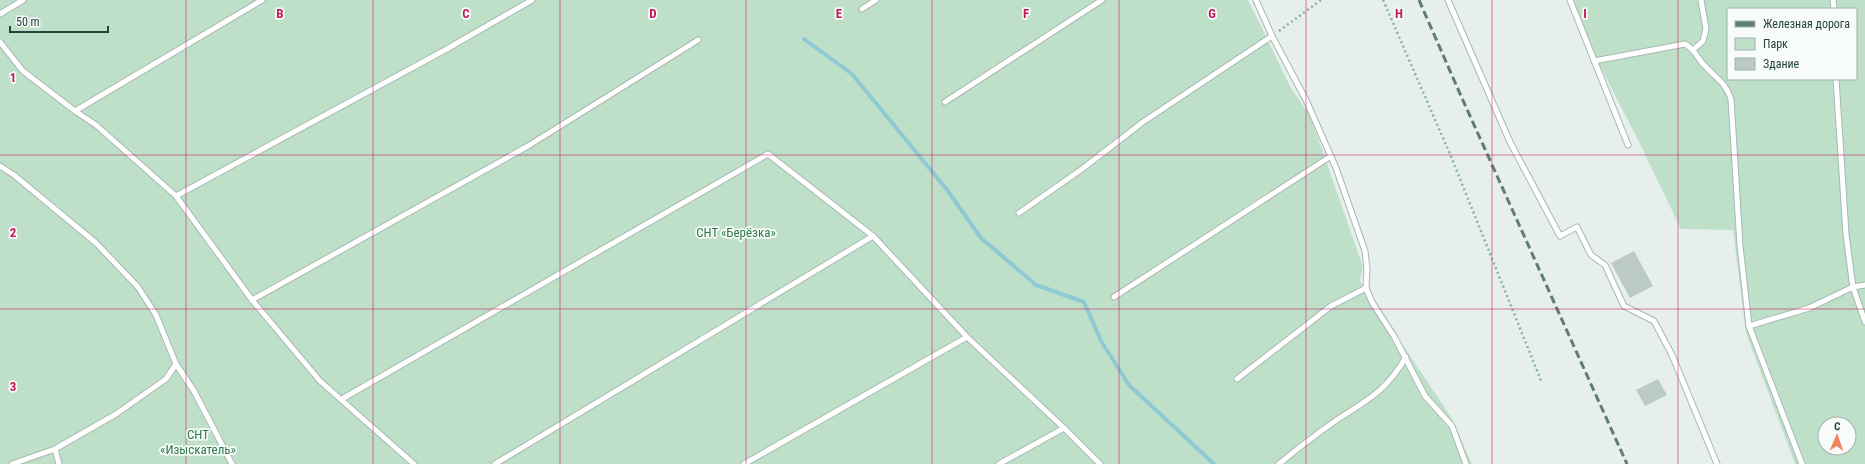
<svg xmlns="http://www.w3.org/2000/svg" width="1865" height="464" viewBox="0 0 1865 464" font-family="'Roboto Condensed',sans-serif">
	<rect width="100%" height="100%" fill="#e6efeb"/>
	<g fill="#bfe0c8" fill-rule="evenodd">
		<polygon points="0,0 1248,0 1292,90 1310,115 1363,267 1360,281 1451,417 1472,464 0,464"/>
		<path d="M1569 0H1865V464H1795L1746 333 1733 230 1681 229 1639 142 1579 25ZM1728 9H1856V79H1728ZM1825 424H1849V448H1825Z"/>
	</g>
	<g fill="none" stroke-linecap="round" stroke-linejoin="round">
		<polyline stroke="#8ec9d4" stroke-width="4" points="804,39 852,74 948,191 981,238 1036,285 1084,302 1101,341 1129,385 1214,464"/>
	</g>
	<g fill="#bbcac4">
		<polygon points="1634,251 1653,286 1630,298 1611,263"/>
		<polygon points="1658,379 1667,395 1645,406 1636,390"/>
	</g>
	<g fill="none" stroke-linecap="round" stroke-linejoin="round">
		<defs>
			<g id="lane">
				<polyline points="1256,0 1272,36 1306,100 1336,168 1365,251 1367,269 1366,288 1372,302 1395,338 1425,396 1452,426 1466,464"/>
				<polyline points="1448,0 1510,142 1560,236 1577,227 1591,255 1605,265 1624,306 1654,321 1672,355 1717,464"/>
				<polyline points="1570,0 1628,145"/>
				<polyline points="1833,0 1834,9"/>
				<polyline points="862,9 876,0"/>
				<polyline points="0,14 23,0"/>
				<polyline points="0,42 23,71 75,111 96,125 176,196 252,300 320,381 414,464"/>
				<polyline points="1694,49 1703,41 1706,29 1701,0"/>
				<path d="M1594 61 1685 44C1698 52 1696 58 1706 67 1717 79 1725 82 1731 99L1740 246 1749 326 1802 464"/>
				<polyline points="1836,79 1846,234 1851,273 1853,287 1865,322"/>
				<polyline points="945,102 1102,0"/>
				<polyline points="75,111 262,0"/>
				<polyline points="0,166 14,175 96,243 138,287 156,315 176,364 194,391 232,464"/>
				<polyline points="176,196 445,50 532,0"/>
				<polyline points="1019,213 1082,169 1143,122 1272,36"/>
				<polyline points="1114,297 1331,156"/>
				<polyline points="252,300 528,146 698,40"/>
				<polyline points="1749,326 1809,308 1853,287 1865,285"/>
				<polyline points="1237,379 1331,306 1366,288"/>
				<polyline points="342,399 768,154 873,236 967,337 1064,428 1100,464"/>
				<polyline points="55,449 59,464"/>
				<polyline points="12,464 55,449 116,414 166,379 176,364"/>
				<polyline points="495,464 873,236"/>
				<polyline points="744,464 967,337"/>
				<polyline points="999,464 1064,428"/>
				<path d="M1279 464C1298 448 1318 433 1338 419 1369 399 1387 390 1406 357"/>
			</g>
		</defs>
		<use href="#lane" stroke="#a8b8b2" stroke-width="7"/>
		<g stroke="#86b3a5" stroke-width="2.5" stroke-dasharray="2 3" stroke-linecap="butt">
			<polyline points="1383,0 1450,154 1542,383"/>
			<polyline points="1279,31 1321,0"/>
		</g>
		<use href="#lane" stroke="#fff" stroke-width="5"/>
		<polyline stroke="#5f7d75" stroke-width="3" stroke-dasharray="8 4" stroke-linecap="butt" points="1419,0 1461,96 1627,464"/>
	</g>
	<path fill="none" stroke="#c2185b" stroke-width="1" stroke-opacity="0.55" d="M186 0V464M373 0V464M560 0V464M746 0V464M932 0V464M1119 0V464M1306 0V464M1492 0V464M1678 0V464M0 155H1865M0 309H1865"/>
	<g text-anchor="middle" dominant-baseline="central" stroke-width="3.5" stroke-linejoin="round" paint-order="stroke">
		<g font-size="13" fill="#2d7a4b" stroke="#f7fbf9">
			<text x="736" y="232">СНТ «Берёзка»</text>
			<text x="198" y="434">СНТ<tspan x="198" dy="15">«Изыскатель»</tspan></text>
		</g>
	</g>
	<g font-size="13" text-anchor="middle" font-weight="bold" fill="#c2185b" stroke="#f7fbf9" stroke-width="3.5" stroke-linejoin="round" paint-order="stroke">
		<text x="280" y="18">B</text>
		<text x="466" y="18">C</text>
		<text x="653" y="18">D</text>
		<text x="839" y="18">E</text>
		<text x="1026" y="18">F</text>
		<text x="1212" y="18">G</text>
		<text x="1399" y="18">H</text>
		<text x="1585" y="18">I</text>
		<text x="13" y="82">1</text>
		<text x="13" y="237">2</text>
		<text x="13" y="391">3</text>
	</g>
	<rect x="1727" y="8" width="130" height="72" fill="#f7fbf9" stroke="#a3b1ad"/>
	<rect x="1735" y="21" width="20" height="6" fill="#5f7d75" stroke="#a3b1ad"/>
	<text x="1763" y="28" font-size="12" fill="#24423a">Железная дорога</text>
	<rect x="1735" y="38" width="20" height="12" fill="#bfe0c8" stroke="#a3b1ad"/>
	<text x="1763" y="48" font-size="12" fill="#24423a">Парк</text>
	<rect x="1735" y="58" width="20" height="12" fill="#bbcac4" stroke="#a3b1ad"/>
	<text x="1763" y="68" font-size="12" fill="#24423a">Здание</text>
	<g transform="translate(1837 436) rotate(2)"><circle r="19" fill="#f7fbf9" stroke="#a3b1ad"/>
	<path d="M0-3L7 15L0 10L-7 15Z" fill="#f4845f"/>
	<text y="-6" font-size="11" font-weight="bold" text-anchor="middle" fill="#24423a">С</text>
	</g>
	<path d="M10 26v6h98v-6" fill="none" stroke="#24423a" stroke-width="2"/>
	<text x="16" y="26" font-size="12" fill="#24423a" stroke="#f7fbf9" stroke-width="3" paint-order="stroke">50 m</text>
</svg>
